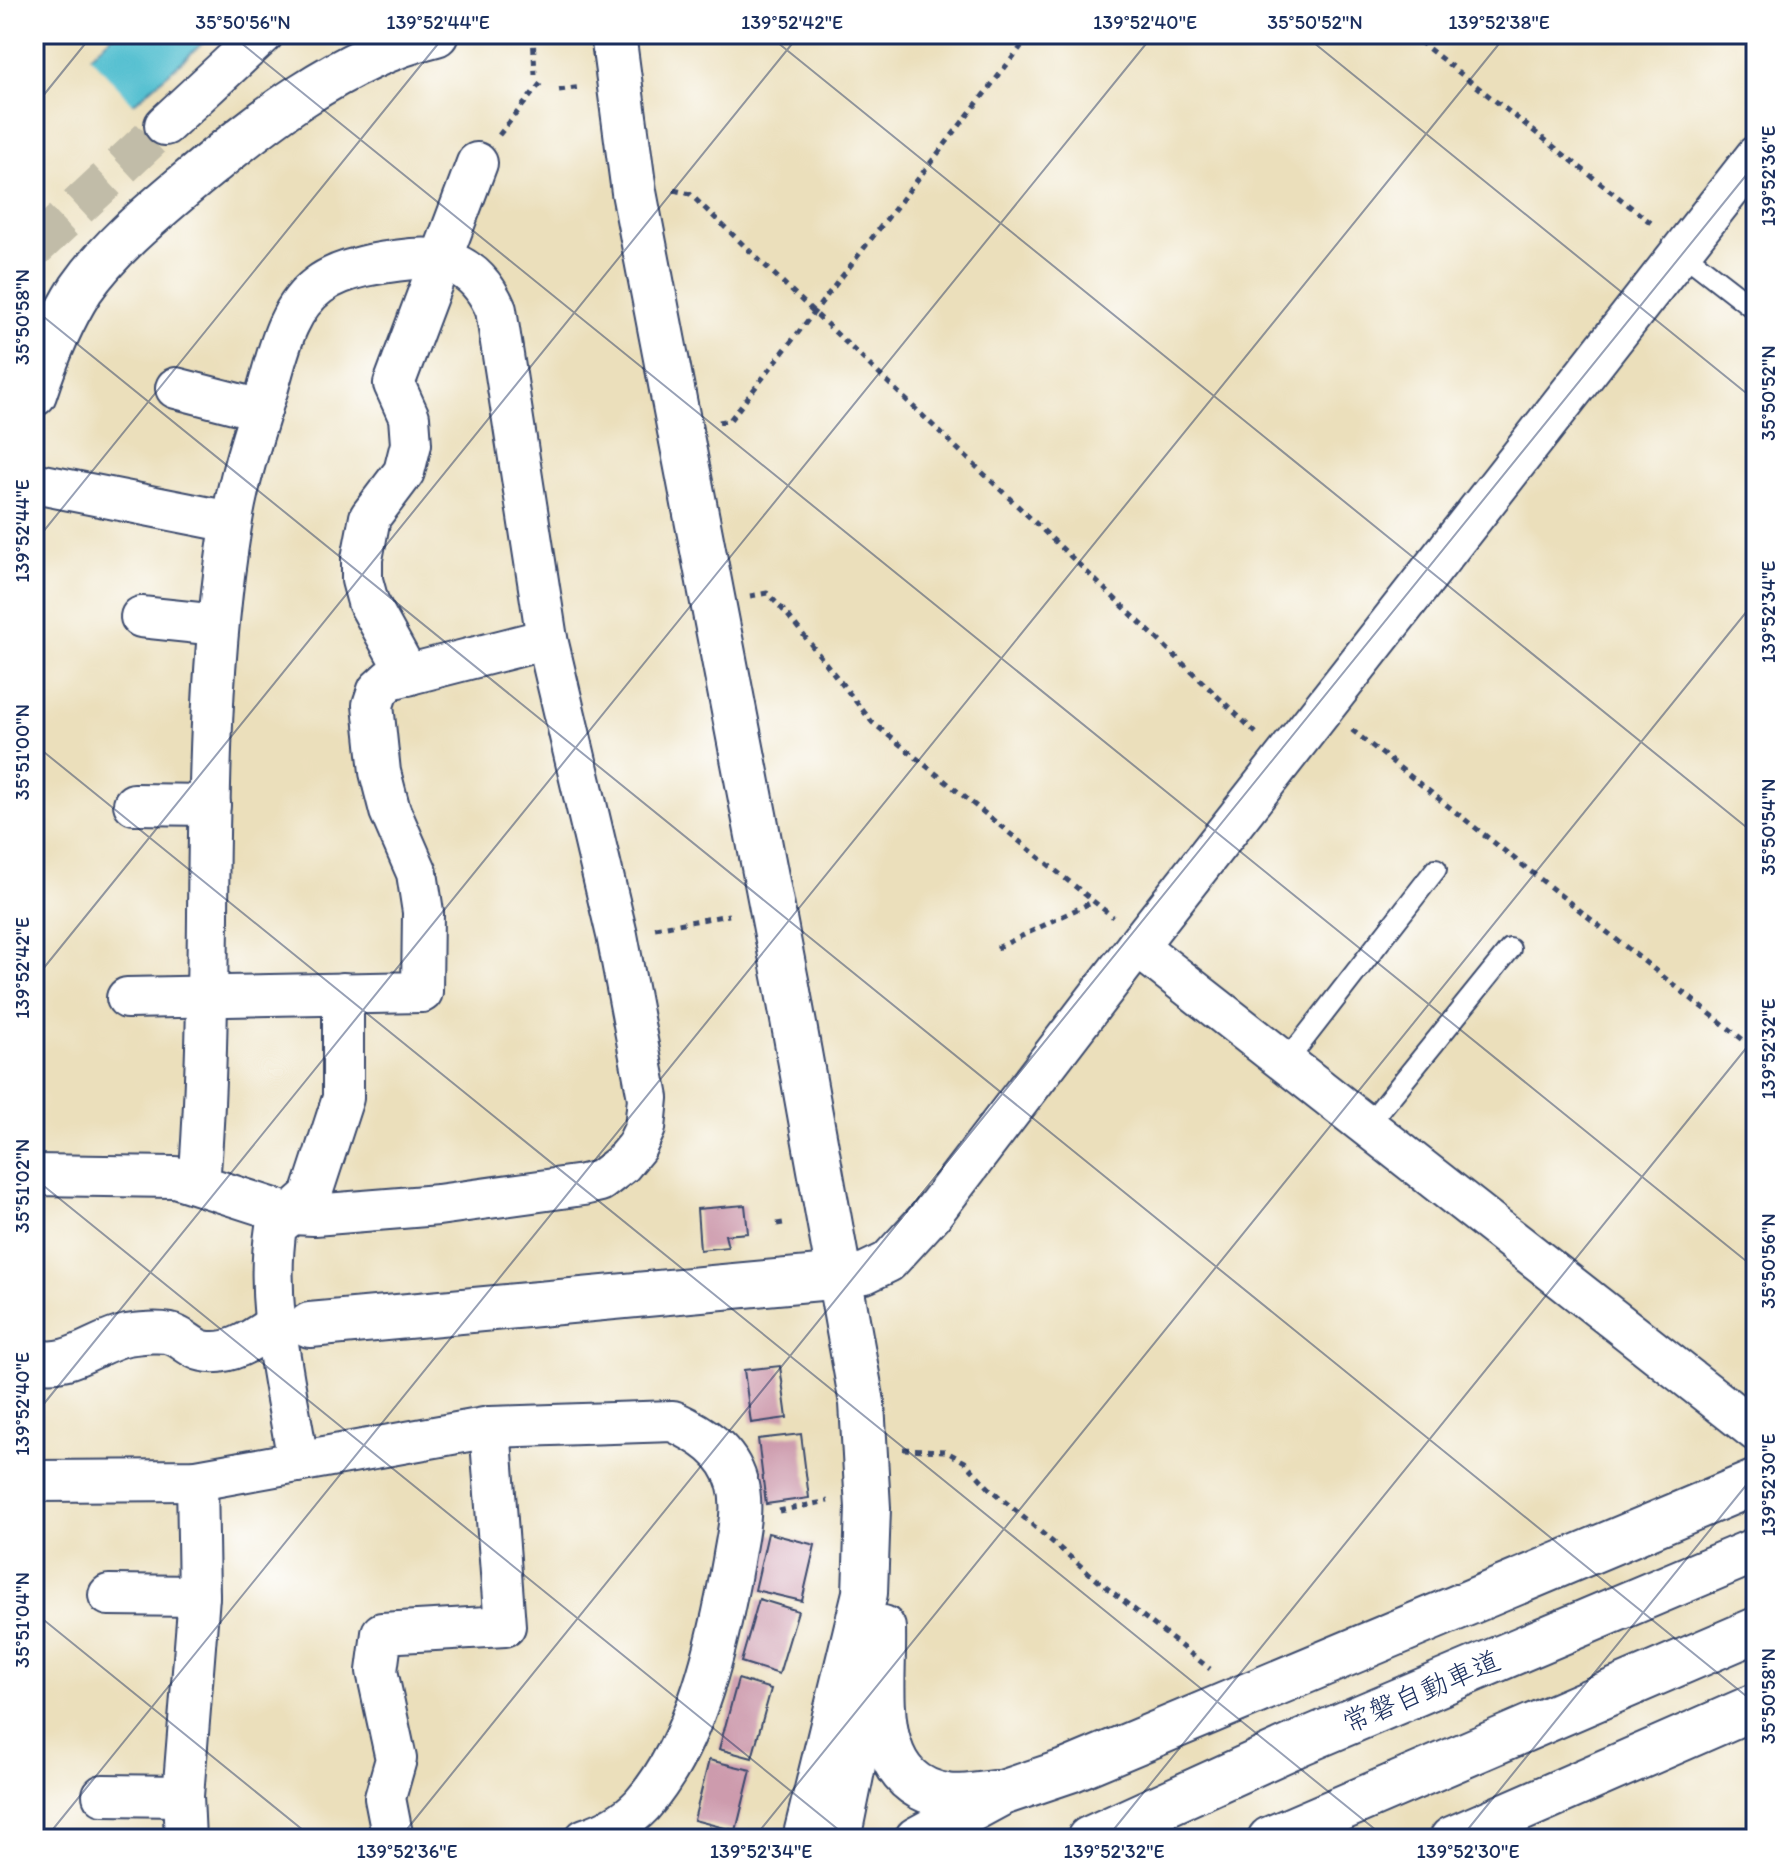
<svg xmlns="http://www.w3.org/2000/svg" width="1790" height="1873" viewBox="0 0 1790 1873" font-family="Itim,'Klee One',sans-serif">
	<rect width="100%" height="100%" fill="#fff"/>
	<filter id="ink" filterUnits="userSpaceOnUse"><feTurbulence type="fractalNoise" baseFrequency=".0125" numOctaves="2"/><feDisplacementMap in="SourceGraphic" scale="16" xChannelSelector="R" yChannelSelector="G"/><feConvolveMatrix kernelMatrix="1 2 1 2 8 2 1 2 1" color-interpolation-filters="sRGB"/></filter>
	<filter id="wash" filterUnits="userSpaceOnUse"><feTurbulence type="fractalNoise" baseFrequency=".006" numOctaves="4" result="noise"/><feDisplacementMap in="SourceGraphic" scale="32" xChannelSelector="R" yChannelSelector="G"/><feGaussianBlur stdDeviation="1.8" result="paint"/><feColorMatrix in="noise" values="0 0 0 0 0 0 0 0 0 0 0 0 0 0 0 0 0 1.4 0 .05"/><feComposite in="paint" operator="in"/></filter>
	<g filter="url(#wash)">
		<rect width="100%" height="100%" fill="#ebdfbb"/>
		<polygon fill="#55c0d0" stroke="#387897" stroke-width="2" points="114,34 213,34 124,112 82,63"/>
		<polygon fill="#ebdfbb" points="87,53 136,107 126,116 121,115 79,65"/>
		<g id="blocks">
			<g fill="#cd9bad">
				<polygon points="745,1205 748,1233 725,1235 728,1247 700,1250 697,1209"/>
				<polygon points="780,1366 787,1418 751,1423 744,1370"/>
				<polygon points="801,1434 809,1498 766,1504 758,1439"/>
				<polygon points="768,1533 815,1545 802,1601 755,1590"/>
				<polygon points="759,1599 798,1611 779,1674 741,1662"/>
				<polygon points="738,1679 771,1689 752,1758 719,1749"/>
				<polygon points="709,1760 751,1770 736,1831 694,1820"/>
			</g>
		</g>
	</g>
	<g filter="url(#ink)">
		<use href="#blocks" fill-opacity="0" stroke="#3a496c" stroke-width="2"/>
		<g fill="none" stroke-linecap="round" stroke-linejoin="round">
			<polyline stroke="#c1bca8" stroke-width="40" stroke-dasharray="40 20" stroke-linecap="butt" points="34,248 165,125"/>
			<defs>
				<g id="lane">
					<polyline points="1680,251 1756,310"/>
					<polyline points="1286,1062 1436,869"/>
					<polyline points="1367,1126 1510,949"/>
				</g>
				<g id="street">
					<polyline points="165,125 263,34"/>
					<polyline points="176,388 261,410"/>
					<polyline points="34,483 231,522"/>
					<polyline points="141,617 218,625"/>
					<polyline points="408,675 368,602 362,580 362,559 370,517 404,472 411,444 409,417 394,384 477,163"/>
					<polyline points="134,804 210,805"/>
					<polyline points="1137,946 1756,1431"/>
					<polyline points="127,998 422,992 423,912 417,873 390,811 380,772 373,705 378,690 390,679 547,639"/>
					<path d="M34 1175 175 1177 290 1214 314 1215 438 1205 583 1185 600 1181 622 1164 636 1147 645 1128 648 1098 617 935 547 639 496 310C480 272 453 255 412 259 383 262 343 267 319 285 286 309 278 354 267 391 253 435 238 481 231 526 196 743 217 965 199 1184"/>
					<polyline points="842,1276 865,1273 888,1262 931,1215 1137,946 1756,156"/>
					<path d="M34 1359C68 1370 96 1341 127 1335 140 1333 165 1330 176 1336 185 1340 193 1349 203 1351 230 1357 255 1338 276 1324"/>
					<path d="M298 1462C286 1384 264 1305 276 1227L311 1196 343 1098V993"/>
					<path d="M34 1481 197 1480 490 1427 673 1421C701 1434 728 1450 737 1482 745 1508 737 1535 733 1561 719 1641 697 1742 642 1805 626 1822 607 1832 585 1839"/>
					<polyline points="109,1595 199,1596"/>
					<polyline points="103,1795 183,1796"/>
					<polyline points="185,1839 183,1796 199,1596 197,1480"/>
					<polyline points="393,1839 385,1798 396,1759 377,1671 382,1633 505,1626 490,1427"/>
				</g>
				<g id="secondary">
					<polyline points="613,34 634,192 787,986 862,1403 868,1508 865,1593 805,1839"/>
					<path d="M34 394C46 357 60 322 81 289 109 249 146 218 184 186 258 124 339 58 436 34"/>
					<polyline points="310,1325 842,1276"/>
					<path d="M883 1628C885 1687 866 1782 946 1796 961 1799 981 1794 996 1793"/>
					<polyline points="838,1839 862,1721"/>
					<polyline points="917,1839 1002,1793 1070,1770 1756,1482"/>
					<polyline points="1452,1839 1756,1706"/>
				</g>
				<g id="highway">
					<polyline points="1089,1839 1302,1742 1756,1550"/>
					<polyline points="1270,1839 1756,1630"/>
				</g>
			</defs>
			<use href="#lane" stroke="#3a496c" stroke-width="24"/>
			<use href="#street" stroke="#3a496c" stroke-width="44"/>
			<use href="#secondary" stroke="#3a496c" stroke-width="48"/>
			<use href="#highway" stroke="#3a496c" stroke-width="48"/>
			<g stroke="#3a496c" stroke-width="5" stroke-dasharray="6 6" stroke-linecap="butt">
				<polyline points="533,34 535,75"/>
				<polyline points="1410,34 1655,226"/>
				<polyline points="559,90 582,87"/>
				<polyline points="499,135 544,79"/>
				<polyline points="674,190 690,194 1256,733"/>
				<polyline points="719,422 730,420 1031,34"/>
				<polyline points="750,596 767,593 787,614 872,722 1113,917"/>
				<polyline points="1352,730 1756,1050"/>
				<polyline points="655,928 729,915"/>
				<polyline points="997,948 1094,901"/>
				<polyline points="777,1224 788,1222"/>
				<polyline points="903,1449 945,1451 965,1462 989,1488 1102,1584 1210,1669"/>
				<polyline points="779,1511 828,1501"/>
			</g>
			<use href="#lane" stroke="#fff" stroke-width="20"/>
			<use href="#street" stroke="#fff" stroke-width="40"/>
			<use href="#secondary" stroke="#fff" stroke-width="44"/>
			<use href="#highway" stroke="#fff" stroke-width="44"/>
		</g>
	</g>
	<path fill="none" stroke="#1b2f5e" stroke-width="2" stroke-opacity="0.45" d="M230 34 1756 1269M767 34 1756 835M1303 34 1756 401M34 107 93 34M34 309 1756 1704M34 543 446 34M34 744 1387 1839M34 980 800 34M34 1178 850 1839M34 1416 1154 34M34 1612 314 1839M45 1839 1507 34M399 1839 1756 163M753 1839 1756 600M1106 1839 1756 1036M1460 1839 1756 1473"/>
	<g text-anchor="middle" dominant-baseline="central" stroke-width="6" stroke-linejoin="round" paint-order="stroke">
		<g font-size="28" fill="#1b2f5e" stroke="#fff">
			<text transform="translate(1421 1691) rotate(-23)">常磐自動車道</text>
		</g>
	</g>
	<rect width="1790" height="1873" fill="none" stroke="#fff" stroke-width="88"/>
	<rect x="44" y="44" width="1702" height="1785" fill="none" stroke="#1b2f5e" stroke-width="3"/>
	<g font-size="20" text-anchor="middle" fill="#1b2f5e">
		<text x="243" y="29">35°50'56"N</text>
		<text x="438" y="29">139°52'44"E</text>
		<text x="792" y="29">139°52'42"E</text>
		<text x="1145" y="29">139°52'40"E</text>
		<text x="1315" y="29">35°50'52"N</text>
		<text x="1499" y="29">139°52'38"E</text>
		<text transform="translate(1768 176) rotate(-90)" y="7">139°52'36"E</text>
		<text transform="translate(22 317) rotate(-90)" y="7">35°50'58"N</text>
		<text transform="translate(1768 393) rotate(-90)" y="7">35°50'52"N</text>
		<text transform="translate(22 531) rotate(-90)" y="7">139°52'44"E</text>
		<text transform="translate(1768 612) rotate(-90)" y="7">139°52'34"E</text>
		<text transform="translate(22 752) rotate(-90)" y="7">35°51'00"N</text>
		<text transform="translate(1768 827) rotate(-90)" y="7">35°50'54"N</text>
		<text transform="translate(22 968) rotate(-90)" y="7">139°52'42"E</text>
		<text transform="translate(1768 1049) rotate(-90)" y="7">139°52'32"E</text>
		<text transform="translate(22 1186) rotate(-90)" y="7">35°51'02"N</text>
		<text transform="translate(1768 1261) rotate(-90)" y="7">35°50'56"N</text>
		<text transform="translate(22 1404) rotate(-90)" y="7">139°52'40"E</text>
		<text transform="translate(1768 1485) rotate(-90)" y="7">139°52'30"E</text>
		<text transform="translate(22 1620) rotate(-90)" y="7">35°51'04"N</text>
		<text transform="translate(1768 1696) rotate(-90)" y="7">35°50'58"N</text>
		<text x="407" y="1858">139°52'36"E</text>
		<text x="761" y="1858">139°52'34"E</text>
		<text x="1114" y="1858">139°52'32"E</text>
		<text x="1468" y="1858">139°52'30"E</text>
	</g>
</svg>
